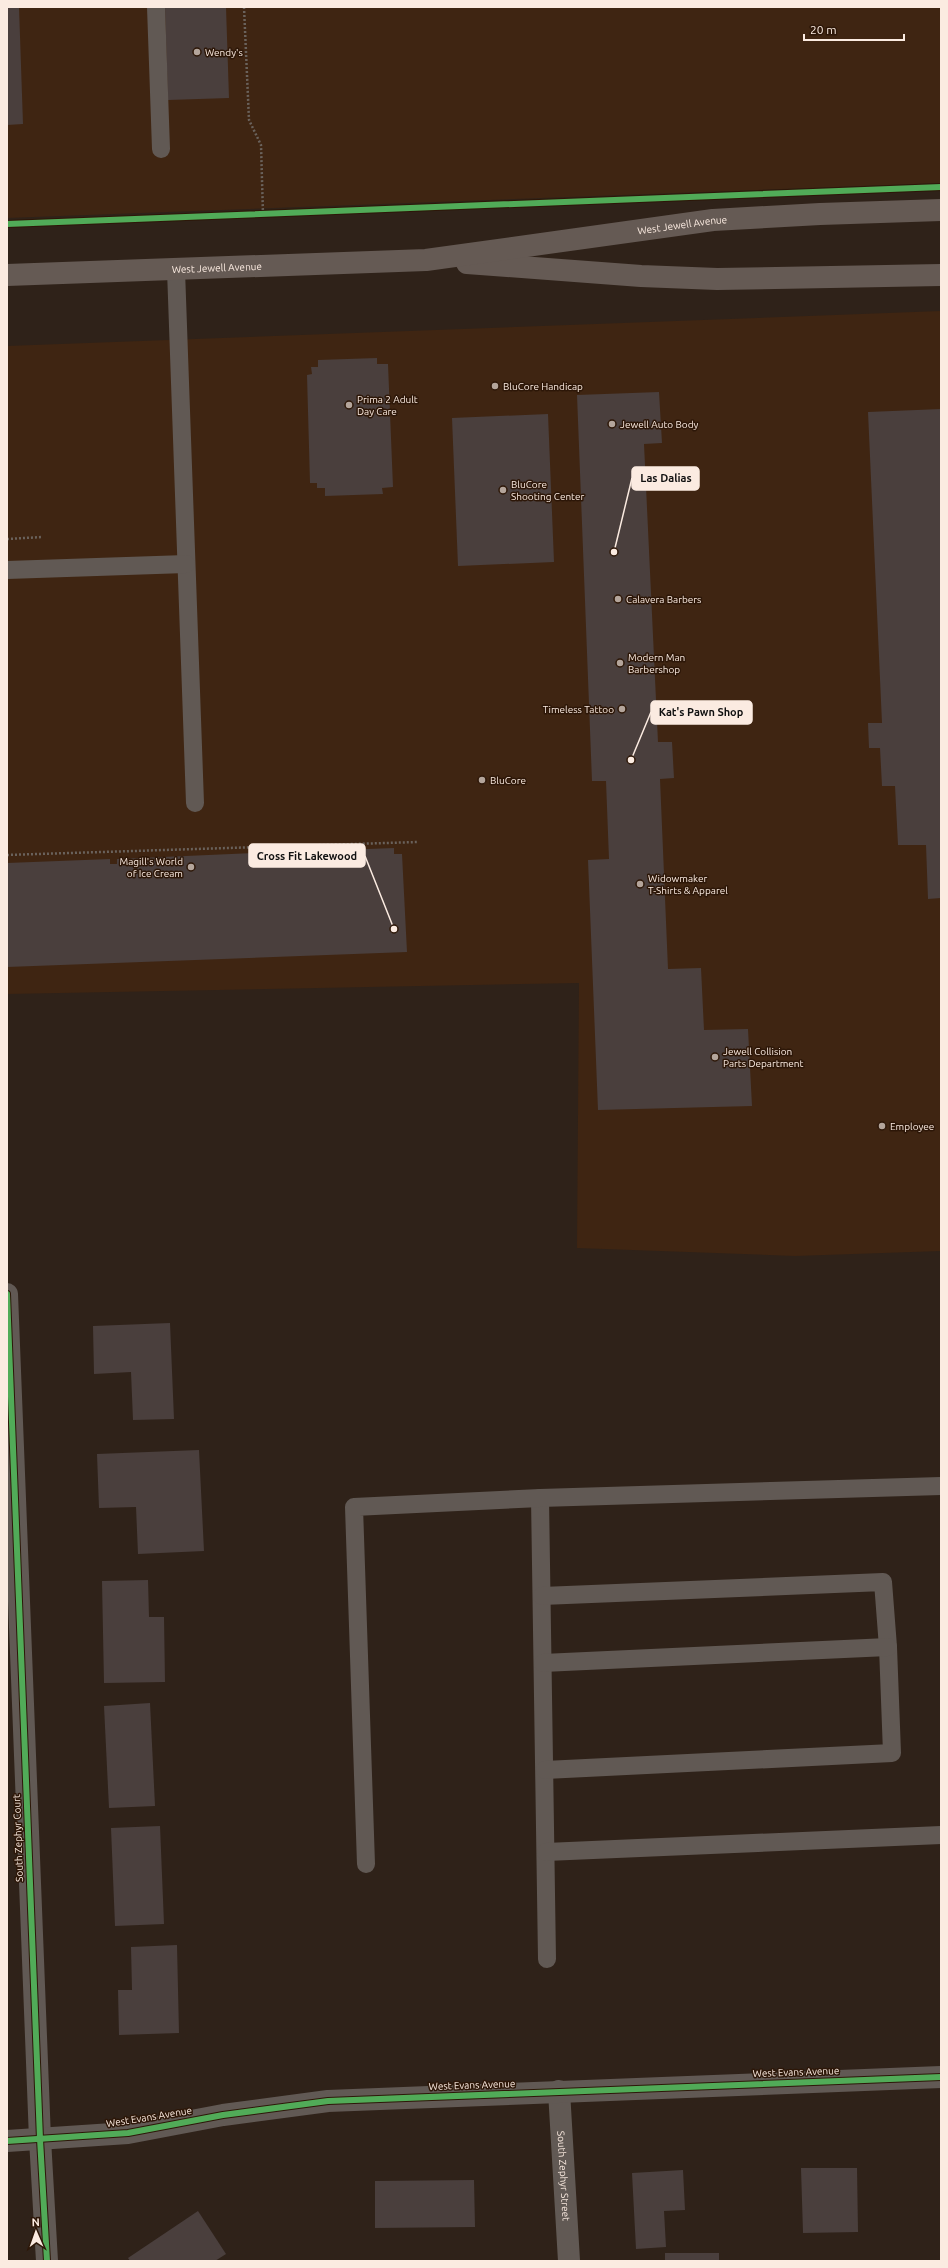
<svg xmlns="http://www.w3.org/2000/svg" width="948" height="2268" viewBox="0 0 948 2268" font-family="Ubuntu,sans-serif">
	<rect width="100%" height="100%" fill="#2f2219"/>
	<g fill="#3f2512">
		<polygon points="7,7 941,7 941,183 7,218"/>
		<polygon points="941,311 941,1251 795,1256 577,1248 579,983 7,994 7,346"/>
	</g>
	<g fill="#4a3f3d">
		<polygon points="7,7 19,7 23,124 7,125"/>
		<polygon points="165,7 226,7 229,98 168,100"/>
		<polygon points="377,358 377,364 388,364 393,487 382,488 383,494 325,496 325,488 317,488 317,483 310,483 307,375 312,374 311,367 318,367 318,360"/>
		<polygon points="659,392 662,443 644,444 658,742 672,742 674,778 660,779 668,969 701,968 704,1030 748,1029 752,1106 598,1110 588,860 609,859 606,781 592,781 577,395"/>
		<polygon points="941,409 941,898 928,899 926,845 898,845 895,786 882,786 880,748 869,748 868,723 882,723 868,412"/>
		<polygon points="548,414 554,562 458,566 452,418"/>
		<polygon points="394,848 394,854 402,854 407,952 7,967 7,863 110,859 110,864 117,864 117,859 254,853 255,858 262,858 262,853"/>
		<polygon points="170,1323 174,1419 133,1420 131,1372 94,1374 93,1326"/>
		<polygon points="199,1450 204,1551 138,1554 136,1507 99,1508 97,1454"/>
		<polygon points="148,1580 149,1617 164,1617 165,1682 104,1683 102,1581"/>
		<polygon points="150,1703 155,1806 109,1808 104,1706"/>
		<polygon points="160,1826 164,1924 115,1926 111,1828"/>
		<polygon points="177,1945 179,2033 119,2035 118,1990 132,1990 131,1947"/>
		<polygon points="801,2168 857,2168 858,2232 803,2233"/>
		<polygon points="683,2170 685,2210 664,2211 666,2247 636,2249 632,2173"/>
		<polygon points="474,2180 475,2227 375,2228 375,2181"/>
		<polygon points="198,2211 226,2254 215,2261 130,2261 128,2258"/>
		<rect x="665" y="2253" width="54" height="8"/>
	</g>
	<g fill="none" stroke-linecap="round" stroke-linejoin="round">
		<g stroke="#6a625c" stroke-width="2.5" stroke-dasharray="2 2" stroke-linecap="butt">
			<polyline points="244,7 249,120 261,145 263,215"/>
			<polyline points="7,539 42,537"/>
			<polyline points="7,855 417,842"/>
		</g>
		<g stroke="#615954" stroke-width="18">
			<polyline points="156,7 161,149"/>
			<polyline points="176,270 195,803"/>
			<polyline points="7,570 186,564"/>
			<polyline points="540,1498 547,1959"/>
			<polyline points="542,1596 883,1582 888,1647 892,1753 545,1770"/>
			<polyline points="543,1663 888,1647"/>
			<polyline points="546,1852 941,1835"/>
			<polyline points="366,1864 354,1507 540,1498 941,1486"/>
		</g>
		<g stroke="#615954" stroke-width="22">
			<polyline points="7,1294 40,2139 47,2261"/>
			<path id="s1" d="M559 2091 569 2261"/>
			<polyline points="7,2141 128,2133 223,2115 328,2101 941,2077"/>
		</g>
		<g stroke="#655a54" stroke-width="22">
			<polyline points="467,263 641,276 717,279 941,275"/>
			<path id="s2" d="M7 275 426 260 713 220 820 214 941 210"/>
		</g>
		<defs>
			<g id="cycleway">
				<polyline points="7,224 941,187"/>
				<polyline points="7,1294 40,2139 47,2261"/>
				<polyline points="7,2141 128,2133 223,2115 328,2101 941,2077"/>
			</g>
		</defs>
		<use href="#cycleway" stroke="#2d1708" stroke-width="8"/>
		<use href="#cycleway" stroke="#51ab58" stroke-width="6"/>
	</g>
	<g fill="#b4a59b" stroke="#2d1708" stroke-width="1.5">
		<circle cx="197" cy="52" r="4"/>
		<circle cx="495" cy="386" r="4"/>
		<circle cx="349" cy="405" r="4"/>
		<circle cx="612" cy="424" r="4"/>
		<circle cx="503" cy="490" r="4"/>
		<circle cx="618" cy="599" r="4"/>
		<circle cx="620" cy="663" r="4"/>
		<circle cx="622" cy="709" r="4"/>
		<circle cx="482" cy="780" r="4"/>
		<circle cx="191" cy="867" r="4"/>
		<circle cx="640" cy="884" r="4"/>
		<circle cx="715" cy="1057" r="4"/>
		<circle cx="882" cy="1126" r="4"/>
	</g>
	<g text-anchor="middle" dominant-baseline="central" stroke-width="3" stroke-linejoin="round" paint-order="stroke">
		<g font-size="10" fill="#fbebe1" stroke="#2d1708" text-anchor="start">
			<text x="205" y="52">Wendy's</text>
			<text x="503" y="386">BluCore Handicap</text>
			<text x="357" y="399">Prima 2 Adult<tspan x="357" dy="12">Day Care</tspan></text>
			<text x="620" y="424">Jewell Auto Body</text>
			<text x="511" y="484">BluCore<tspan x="511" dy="12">Shooting Center</tspan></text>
			<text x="626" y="599">Calavera Barbers</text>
			<text x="628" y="657">Modern Man<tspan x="628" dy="12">Barbershop</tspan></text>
			<text x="614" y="709" text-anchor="end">Timeless Tattoo</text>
			<text x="490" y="780">BluCore</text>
			<text x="183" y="861" text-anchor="end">Magill's World<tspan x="183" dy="12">of Ice Cream</tspan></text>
			<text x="648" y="878">Widowmaker<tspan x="648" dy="12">T-Shirts &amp; Apparel</tspan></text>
			<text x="723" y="1051">Jewell Collision<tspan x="723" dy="12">Parts Department</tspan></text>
			<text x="890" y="1126">Employee</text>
		</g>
		<g font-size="10" fill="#fbebe1" stroke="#2d1708">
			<text stroke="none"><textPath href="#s2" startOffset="678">West Jewell Avenue</textPath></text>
			<text stroke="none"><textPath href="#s2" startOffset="210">West Jewell Avenue</textPath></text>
			<text transform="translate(18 1838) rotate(-92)">South Zephyr Court</text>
			<text transform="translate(796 2072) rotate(-2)">West Evans Avenue</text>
			<text transform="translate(472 2085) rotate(-2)">West Evans Avenue</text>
			<text transform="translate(149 2117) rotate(-9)">West Evans Avenue</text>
			<text stroke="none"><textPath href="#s1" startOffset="85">South Zephyr Street</textPath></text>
		</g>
	</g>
	<path fill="none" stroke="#fbebe1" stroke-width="1.5" d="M614 552L632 478M631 760L651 712M394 929L365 856"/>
	<g fill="#fbebe1" stroke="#2d1708" stroke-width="1.5">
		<circle cx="614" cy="552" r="4"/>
		<circle cx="631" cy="760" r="4"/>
		<circle cx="394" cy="929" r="4"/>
	</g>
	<g fill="#fbebe1" stroke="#fbebe1" stroke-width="1.5">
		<rect x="632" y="467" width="67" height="23" rx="4"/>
		<rect x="651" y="701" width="101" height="23" rx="4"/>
		<rect x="249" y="844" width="116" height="23" rx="4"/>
	</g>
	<g font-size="11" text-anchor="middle" font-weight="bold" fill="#111">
		<text x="666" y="482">Las Dalias</text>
		<text x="701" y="716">Kat's Pawn Shop</text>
		<text x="307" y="860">Cross Fit Lakewood</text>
	</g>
	<rect width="948" height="2268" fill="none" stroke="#fbebe1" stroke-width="16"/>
	<g transform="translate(36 2232) rotate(358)" stroke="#2d1708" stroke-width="3" paint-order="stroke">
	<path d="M0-3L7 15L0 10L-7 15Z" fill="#fbebe1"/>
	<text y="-6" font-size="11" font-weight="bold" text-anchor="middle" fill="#fbebe1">N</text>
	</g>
	<path d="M804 34v6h100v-6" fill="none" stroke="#fbebe1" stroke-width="2"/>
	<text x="810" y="34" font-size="12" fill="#fbebe1" stroke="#2d1708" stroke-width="3" paint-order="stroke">20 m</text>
</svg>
